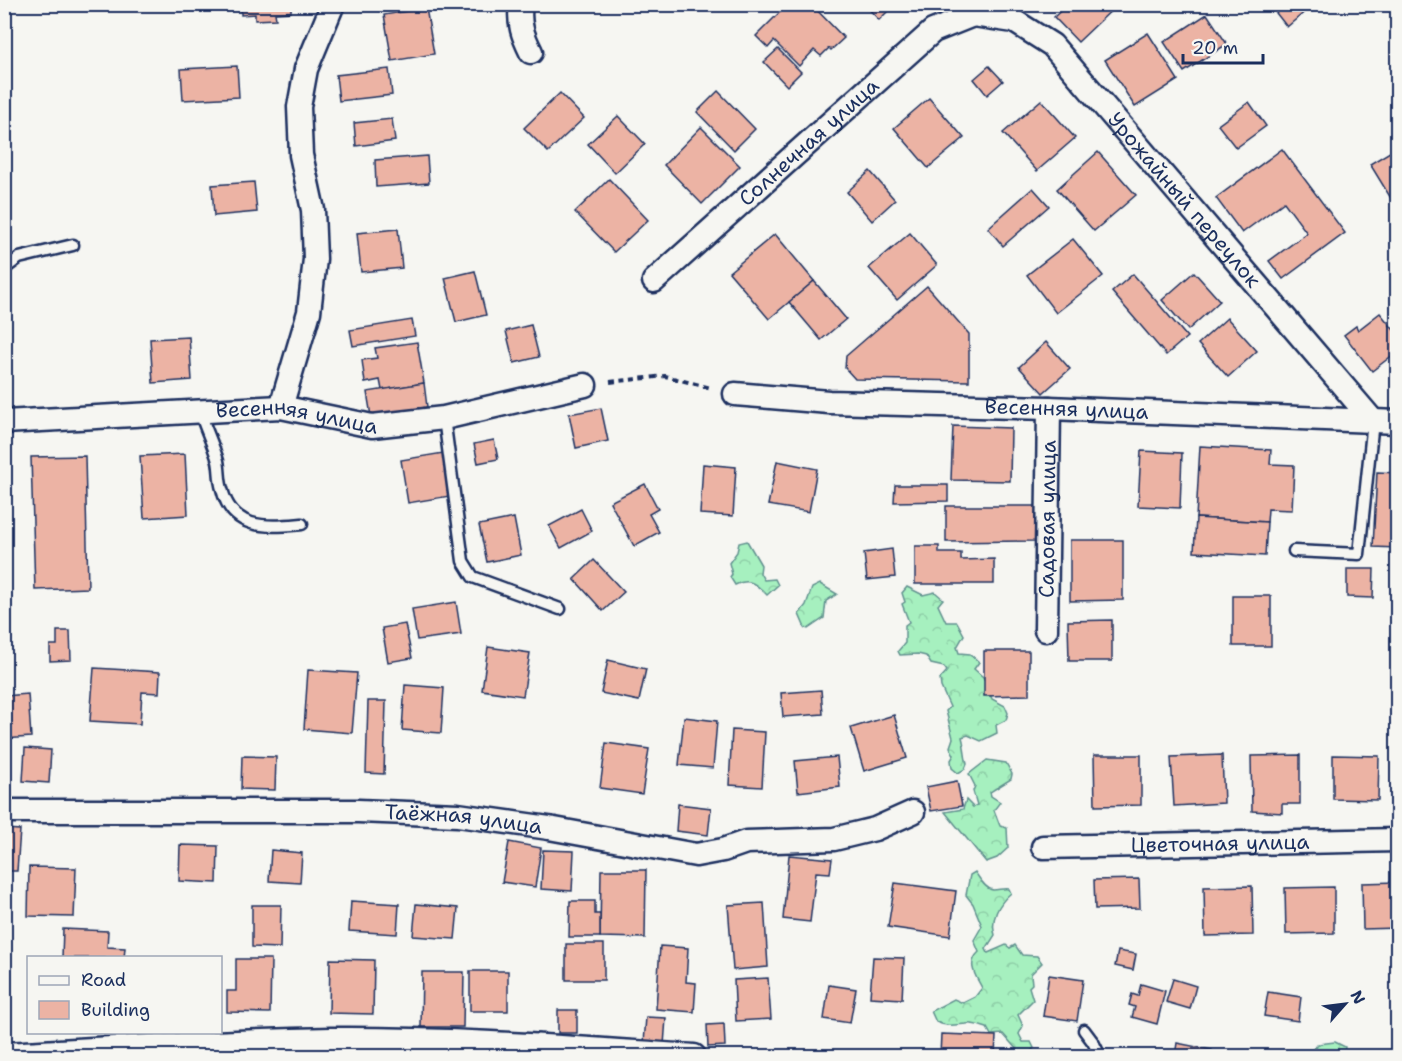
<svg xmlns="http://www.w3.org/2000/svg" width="1402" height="1061" viewBox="0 0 1402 1061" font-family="'Shantell Sans',sans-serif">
	<defs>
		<pattern id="forest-crowns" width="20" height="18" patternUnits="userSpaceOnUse" patternTransform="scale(1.5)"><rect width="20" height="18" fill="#a6f0bf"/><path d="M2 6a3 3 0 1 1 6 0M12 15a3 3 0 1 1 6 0" fill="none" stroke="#8ecea7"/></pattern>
	</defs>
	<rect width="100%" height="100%" fill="#f6f6f2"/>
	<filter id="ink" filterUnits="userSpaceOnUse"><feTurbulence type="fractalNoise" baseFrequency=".0167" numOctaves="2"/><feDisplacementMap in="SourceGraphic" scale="12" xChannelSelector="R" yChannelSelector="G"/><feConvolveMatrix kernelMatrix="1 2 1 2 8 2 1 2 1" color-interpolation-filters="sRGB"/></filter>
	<g filter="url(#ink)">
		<g fill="url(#forest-crowns)" stroke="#60908e" stroke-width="1.5">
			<path d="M747 541 761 565 760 573 764 580 775 579 778 585 767 595C757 585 750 577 735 585L730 577 732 574 729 563 737 552 739 543Z"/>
			<polygon points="820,584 837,594 826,601 824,618 808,629 805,628 799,614 806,605 812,588"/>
			<path d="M907 587 923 595 935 592 943 599 938 605 946 622H957L964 635 957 647 959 653 970 654 979 662 974 669 983 677 992 699 1005 706 1008 713 1006 720 996 725 997 733 981 741 968 735 962 737C965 747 964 754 967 764L965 769 958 773 952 768 951 760 954 755 950 747 953 738 946 711 950 707 941 687 940 679 947 671 944 667 931 664 926 656 918 654 900 655 898 651 905 643V625L909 622 902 604 905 602 902 593Z"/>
			<polygon points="987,760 1006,763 1012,774 1011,779 990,792 991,796 1000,802 994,810 1000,826 1007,828 1008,848 997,858 986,862 945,812 963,809 966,800 973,807 977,805 973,791 975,786 969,774"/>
			<path d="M975 872C979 878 985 889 993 890 999 890 1003 888 1009 889L1011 893C999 903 990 919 995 935L986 949 988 953 1006 945 1010 948 1015 945 1022 955 1037 956 1042 963 1031 974 1032 984 1029 987 1033 1000 1018 1015 1023 1026 1019 1034 1023 1042H1031L1034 1048 1028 1054 1019 1052 1003 1034 991 1035 987 1028C980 1026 973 1023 966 1024 954 1025 947 1027 936 1022L931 1011 954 999 963 1003 975 997 982 988C976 976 966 964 979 952L974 940 982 926 973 904 966 895 970 875Z"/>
			<polygon points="1335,1042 1345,1047 1344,1054 1341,1056 1308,1056 1318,1044"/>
		</g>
		<g fill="#ecb3a4" stroke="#1b2f5e" stroke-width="1.5">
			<polygon points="241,4 291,4 291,12 275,13 276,19 255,20 255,14 241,15"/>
			<polygon points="788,4 811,4 844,38 831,50 829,48 821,56 814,50 799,66 774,41 768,48 756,36"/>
			<polygon points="864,4 895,4 879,20"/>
			<polygon points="1068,4 1118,4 1078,42 1054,17"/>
			<polygon points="1269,4 1314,4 1287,27"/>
			<polygon points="426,8 434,54 392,61 384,15"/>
			<polygon points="1207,14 1227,44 1184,72 1164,42"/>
			<polygon points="1148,33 1178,80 1135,107 1105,60"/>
			<polygon points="778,49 801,72 787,86 764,62"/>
			<polygon points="237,66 239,97 183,100 181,69"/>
			<polygon points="989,66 1003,81 987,95 974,79"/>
			<polygon points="389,69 392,95 339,101 336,75"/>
			<polygon points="718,91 755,129 734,150 697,112"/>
			<polygon points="560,93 584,118 548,152 524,128"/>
			<polygon points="929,98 964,138 928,168 894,128"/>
			<polygon points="1041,100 1075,138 1037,171 1003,133"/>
			<polygon points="1249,102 1266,126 1236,148 1218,125"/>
			<polygon points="618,116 645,144 615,173 588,144"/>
			<polygon points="392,119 395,141 356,146 354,123"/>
			<polygon points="701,127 740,166 702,204 664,165"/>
			<polygon points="1398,147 1398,196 1392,200 1370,164"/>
			<polygon points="1282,149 1345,233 1283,279 1269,261 1307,233 1284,202 1242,233 1216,198"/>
			<polygon points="1098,152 1136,195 1094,231 1057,189"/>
			<polygon points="427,156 429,183 376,187 375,160"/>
			<polygon points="870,171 895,200 872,221 847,192"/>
			<polygon points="609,179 648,220 614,252 575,212"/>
			<polygon points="254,182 257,212 214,216 212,185"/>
			<polygon points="1033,188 1049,206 1003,246 988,228"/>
			<polygon points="398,229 402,268 361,272 357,233"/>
			<polygon points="910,233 937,265 897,300 869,268"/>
			<polygon points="775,234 814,281 769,319 729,272"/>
			<polygon points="1073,239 1103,276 1056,313 1027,275"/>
			<polygon points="475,271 486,315 456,322 445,278"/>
			<polygon points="1194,272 1220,301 1188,330 1162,300"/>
			<polygon points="1133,274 1187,337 1166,355 1112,292"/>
			<polygon points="814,281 846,319 821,340 789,302"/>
			<polygon points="927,286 969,334 969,381 855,379 845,368 846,356"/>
			<polygon points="1380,313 1398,335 1398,351 1372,371 1344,335 1356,326 1358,330"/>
			<polygon points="1227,318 1257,351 1228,377 1198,344"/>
			<polygon points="412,320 415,336 353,346 350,330"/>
			<polygon points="531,325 539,357 514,363 506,331"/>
			<polygon points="189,337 192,380 153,383 150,339"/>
			<polygon points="417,342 424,383 382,390 380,380 365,383 362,360 377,358 375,348"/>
			<polygon points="1046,342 1070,369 1043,393 1019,367"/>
			<polygon points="424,383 427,407 371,416 367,392"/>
			<polygon points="601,408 608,441 576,448 569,414"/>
			<polygon points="953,426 1011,428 1010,481 951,480"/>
			<polygon points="494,440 498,459 478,463 474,444"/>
			<polygon points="1200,446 1271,450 1270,464 1294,465 1292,510 1268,509 1267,522 1196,518"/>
			<polygon points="1141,451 1182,453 1180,508 1138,506"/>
			<polygon points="443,453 450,496 408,503 401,460"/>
			<polygon points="185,454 188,515 144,518 140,456"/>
			<polygon points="85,456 88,588 35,590 31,457"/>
			<polygon points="777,461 817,469 809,512 768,505"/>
			<polygon points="703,464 736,467 733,516 700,514"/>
			<polygon points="1377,472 1398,473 1398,548 1373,547"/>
			<polygon points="645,484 658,509 649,514 659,532 634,546 610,502"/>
			<polygon points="895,485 948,485 948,501 894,502"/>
			<polygon points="946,506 1036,506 1036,541 946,542"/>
			<polygon points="581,509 592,531 561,548 549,526"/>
			<polygon points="514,518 521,555 487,562 479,525"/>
			<polygon points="1196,518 1267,522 1265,556 1194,552"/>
			<polygon points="1070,540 1123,540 1123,600 1070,601"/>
			<polygon points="915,546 939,546 939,553 961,553 961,560 994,559 994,584 915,584"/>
			<polygon points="892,549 895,577 867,580 864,553"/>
			<polygon points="594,560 624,592 603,611 574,579"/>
			<polygon points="1347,569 1374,569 1373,598 1347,597"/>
			<rect x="1233" y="596" width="38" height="50"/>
			<polygon points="456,602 461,634 417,640 412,609"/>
			<polygon points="1112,620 1112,661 1069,661 1068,621"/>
			<polygon points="405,624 412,658 388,662 382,628"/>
			<polygon points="57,631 70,631 71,660 50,661 50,645 57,645"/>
			<polygon points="488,647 530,653 523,696 482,690"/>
			<polygon points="984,651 1029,651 1029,695 984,696"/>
			<polygon points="608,660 646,669 639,701 601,693"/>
			<polygon points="94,668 160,672 159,693 142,692 140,724 90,721"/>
			<polygon points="308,670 357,673 352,733 304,729"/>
			<polygon points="405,685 444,688 441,733 402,730"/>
			<polygon points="821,690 823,714 783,717 781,693"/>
			<polygon points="28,694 31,737 4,739 4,696"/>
			<polygon points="368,701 386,701 384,774 366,773"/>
			<polygon points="894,715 907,758 864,771 851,728"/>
			<polygon points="684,717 717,721 713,768 679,765"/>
			<polygon points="732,730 765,732 762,787 729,785"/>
			<polygon points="606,743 649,749 642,794 600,788"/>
			<polygon points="25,748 51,750 49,783 23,781"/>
			<polygon points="1094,755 1141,755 1141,805 1095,806"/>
			<polygon points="1222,755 1224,803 1174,806 1171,757"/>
			<polygon points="1300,755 1300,804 1282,804 1282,813 1252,811 1251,756"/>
			<polygon points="1333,755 1379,756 1378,800 1333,799"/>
			<polygon points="242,756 276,757 275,790 241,789"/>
			<polygon points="837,757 840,787 798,792 795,761"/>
			<polygon points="957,781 962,806 931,811 926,787"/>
			<polygon points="678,804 711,808 708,835 676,831"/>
			<polygon points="4,829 20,830 17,871 4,871"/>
			<polygon points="509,842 541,848 535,887 502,882"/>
			<polygon points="180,845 218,846 217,883 179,881"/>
			<polygon points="271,850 302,853 300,883 269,881"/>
			<polygon points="543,850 574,851 572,891 541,889"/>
			<polygon points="789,855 832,859 830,873 816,872 810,922 783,919"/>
			<polygon points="29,867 76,868 74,917 28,916"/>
			<polygon points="601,870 646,870 645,938 600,937"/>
			<polygon points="1139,879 1140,908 1095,909 1094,880"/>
			<polygon points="1398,882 1398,928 1363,929 1362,883"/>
			<polygon points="895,883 956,891 950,936 888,927"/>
			<polygon points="1252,886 1253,935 1205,936 1204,887"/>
			<polygon points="1334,887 1334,933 1286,934 1285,888"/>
			<polygon points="351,901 399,904 397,934 349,931"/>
			<polygon points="570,901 595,901 595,914 600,914 600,937 569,937"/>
			<polygon points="764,903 768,967 733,970 728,905"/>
			<polygon points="416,904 458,908 455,939 413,936"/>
			<polygon points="252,905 281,905 280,948 252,947"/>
			<polygon points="63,929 108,931 107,947 125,948 124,958 62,958"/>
			<rect x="566" y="944" width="38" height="36"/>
			<polygon points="660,946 688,948 686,982 696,983 694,1012 656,1009"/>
			<polygon points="1118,951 1136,954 1133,970 1115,966"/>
			<polygon points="873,957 904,958 902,999 870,997"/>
			<polygon points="236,959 271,959 270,1013 227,1012 227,991 236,991"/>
			<polygon points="330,959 374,960 373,1014 329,1013"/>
			<rect x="470" y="971" width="38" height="40"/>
			<polygon points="422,972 464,972 463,1027 421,1027"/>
			<polygon points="1049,975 1083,980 1077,1021 1043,1016"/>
			<polygon points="768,978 771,1019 736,1021 734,980"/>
			<polygon points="1173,979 1196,986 1190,1009 1166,1002"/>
			<polygon points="1141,984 1165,991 1157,1024 1132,1017 1135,1007 1129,1005 1132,994 1138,996"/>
			<polygon points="829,985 856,989 850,1023 824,1019"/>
			<polygon points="1268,992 1301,997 1298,1021 1264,1016"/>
			<rect x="558" y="1010" width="19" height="23"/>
			<polygon points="646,1017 666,1018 664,1045 644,1043"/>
			<polygon points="724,1024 725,1046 708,1047 707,1025"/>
			<polygon points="941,1034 996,1036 995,1056 940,1056"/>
			<polygon points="1177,1043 1212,1050 1211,1056 1175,1056"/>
		</g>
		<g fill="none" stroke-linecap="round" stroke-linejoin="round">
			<defs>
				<g id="lane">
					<polyline points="4,269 19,258 73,245"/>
					<path d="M200 412C205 428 213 444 218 461 220 470 219 480 222 489 232 531 267 527 302 524"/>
					<polyline points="444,418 463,561 473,577 560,609"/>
					<polyline points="1294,551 1359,554 1373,421"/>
					<polyline points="1084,1030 1093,1042 1100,1056"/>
				</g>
				<g id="street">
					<path d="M521 4C518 23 523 36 531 52"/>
					<path id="s1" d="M973 15 1014 21 1052 45 1373 421"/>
					<path id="s2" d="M654 281 933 31 973 15"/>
					<path id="s3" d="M735 394 829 402 1049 408 1398 422"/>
					<polyline points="281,407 309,312 315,259 313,210 301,155 299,107 306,69 333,4"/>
					<path id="s4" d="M4 422 281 407 372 426 444 418 585 385"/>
					<path id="s5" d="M1046 630 1049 408"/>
					<path id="s6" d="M4 811H358L458 815 549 828 696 855 723 850 746 842 834 839 875 829 913 812"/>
					<path id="s7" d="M1043 847 1398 840"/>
					<path d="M4 1054C113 1048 222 1041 331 1039 453 1038 574 1048 694 1056"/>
				</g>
			</defs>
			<use href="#lane" stroke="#1b2f5e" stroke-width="15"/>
			<use href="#street" stroke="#1b2f5e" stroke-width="27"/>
			<polyline stroke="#1b2f5e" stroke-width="4" stroke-dasharray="6 4.5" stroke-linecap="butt" points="610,382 665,376 711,388"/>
			<use href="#lane" stroke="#f6f6f2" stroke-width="10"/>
			<use href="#street" stroke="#f6f6f2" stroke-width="22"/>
		</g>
	</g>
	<g text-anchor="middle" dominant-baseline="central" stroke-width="5" stroke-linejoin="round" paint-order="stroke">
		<g font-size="21" fill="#1b2f5e" stroke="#f6f6f2">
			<text stroke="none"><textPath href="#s2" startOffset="208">Солнечная улица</textPath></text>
			<text stroke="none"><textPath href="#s1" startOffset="290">Урожайный переулок</textPath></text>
			<text stroke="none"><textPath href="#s3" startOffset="332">Весенняя улица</textPath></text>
			<text stroke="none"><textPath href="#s4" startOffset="294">Весенняя улица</textPath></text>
			<text stroke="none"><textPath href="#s5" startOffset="111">Садовая улица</textPath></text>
			<text stroke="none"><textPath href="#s6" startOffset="460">Таёжная улица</textPath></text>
			<text stroke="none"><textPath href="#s7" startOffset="177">Цветочная улица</textPath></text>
		</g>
	</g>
	<rect width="1402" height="1061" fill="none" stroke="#f6f6f2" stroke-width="24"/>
	<rect x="12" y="12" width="1378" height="1037" fill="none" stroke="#1b2f5e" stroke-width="2" filter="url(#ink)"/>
	<rect x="27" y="956" width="195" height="78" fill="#f6f6f2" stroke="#9ea6b7" stroke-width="1.5"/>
	<rect x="39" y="976" width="30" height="9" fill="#f6f6f2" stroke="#9ea6b7" stroke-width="1.5"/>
	<text x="81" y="986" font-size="18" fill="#1b2f5e">Road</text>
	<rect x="39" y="1001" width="30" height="18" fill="#ecb3a4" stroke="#9ea6b7" stroke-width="1.5"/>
	<text x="81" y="1016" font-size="18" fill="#1b2f5e">Building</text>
	<g transform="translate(1345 1004) rotate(62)" stroke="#f6f6f2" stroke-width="4.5" paint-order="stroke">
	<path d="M0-4.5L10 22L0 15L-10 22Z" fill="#1b2f5e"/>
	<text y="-9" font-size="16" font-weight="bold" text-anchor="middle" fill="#1b2f5e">N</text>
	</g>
	<path d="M1183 54v9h80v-9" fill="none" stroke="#1b2f5e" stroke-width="3"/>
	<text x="1192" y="54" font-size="18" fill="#1b2f5e" stroke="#f6f6f2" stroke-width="4.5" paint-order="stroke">20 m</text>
</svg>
